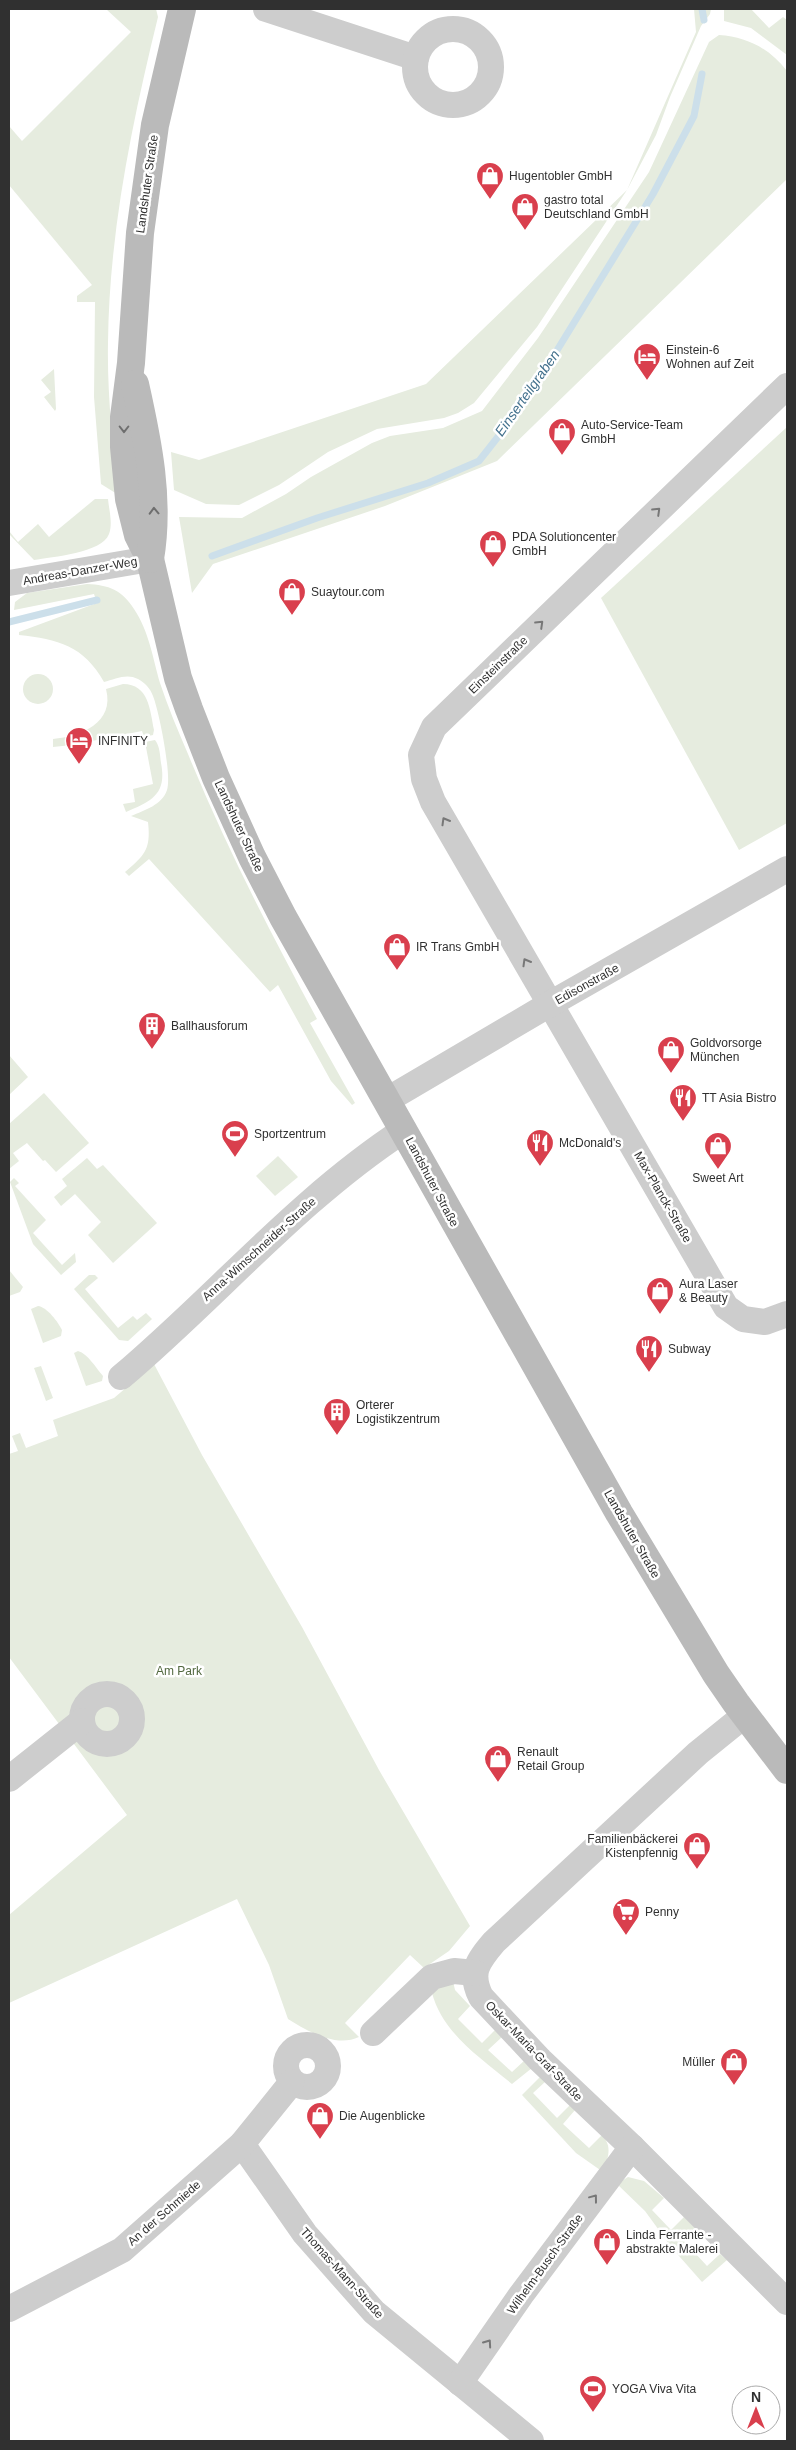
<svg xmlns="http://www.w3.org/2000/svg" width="796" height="2450" viewBox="0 0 796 2450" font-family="Helvetica,sans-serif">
	<rect width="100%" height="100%" fill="#fff"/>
	<g fill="#e6ecdf">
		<path d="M106 9H156L158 17C132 123 109 233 108 343 107 393 113 444 117 494L101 484 94 397 95 302H77V296L92 285 9 185V126L22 141 131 32Z"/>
		<polygon points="694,9 711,9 710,14 701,26 670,97 656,135 627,190 537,327 474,403 458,413 444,418 377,429 328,452 279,485 239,505 206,504 174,490 171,452 199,460 426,384 627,190 696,32"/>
		<polygon points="724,9 751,9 769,28 783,17 787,20 787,55 751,28 724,21"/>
		<path d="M719 35C747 37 769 48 787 71V179L497 461 385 506 213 564 192 593 179 517 242 518 286 494 311 477 372 443 390 436 443 428 482 411 538 338 649 172 709 42Z"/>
		<polygon points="54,369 56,409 55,411 44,397 51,392 41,380"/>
		<polygon points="787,427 787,823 739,850 601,598"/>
		<path d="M95 499H108C109 510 113 523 109 534 102 553 52 557 34 560L9 534V531L18 542 38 524 49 537Z"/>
		<path d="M87 584C109 585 122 590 134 609 149 631 153 659 160 683 168 707 178 731 188 754 225 845 270 932 317 1019L310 1023 355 1103 352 1105 331 1081 278 985 270 992 149 859 129 876 125 872C145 855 151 849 148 822L131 816C145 810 162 805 167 790 172 775 159 711 153 696 150 688 145 683 138 679 127 673 115 679 104 682 84 646 58 639 19 635V632L97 603 94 594 14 610 15 602 27 593Z"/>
		<circle cx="38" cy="689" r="15"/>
		<path d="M123 684C149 684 150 710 154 730L153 735 144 737 142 731 72 745 53 747V739C81 736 115 723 106 689Z"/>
		<path d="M155 740C160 746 160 756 161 763 167 794 152 801 126 812L123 804 135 802 133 789 153 784 145 742Z"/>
		<polygon points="9,1055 28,1077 9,1095"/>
		<polygon points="44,1093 89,1143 56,1172 45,1160 43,1161 27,1143 13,1153 19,1161 9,1169 9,1124"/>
		<polygon points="278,1156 298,1177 275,1196 256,1176"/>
		<polygon points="87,1158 97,1169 103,1165 157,1223 113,1263 88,1235 101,1222 75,1194 61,1206 54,1197 67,1186 62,1179"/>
		<polygon points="14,1178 19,1183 15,1186 46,1220 33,1233 62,1265 75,1253 76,1262 61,1275 33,1244 10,1182"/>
		<polygon points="9,1270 23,1287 20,1292 9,1296"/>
		<polygon points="89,1275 95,1275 98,1278 85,1289 118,1328 133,1316 137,1320 146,1313 152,1319 128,1341 119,1340 74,1289"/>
		<path d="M38 1306C47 1307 58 1322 62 1330L61 1336 43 1343 31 1309Z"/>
		<path d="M78 1351C88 1354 96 1368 103 1376L102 1381 86 1386 74 1353Z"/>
		<path d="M154 1364 202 1455 302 1627 379 1770 470 1926 449 1951 424 1968 410 1955 345 2023 359 2037C336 2048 307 2031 288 2019L269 1965 237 1899 9 2003V1915L127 1815 9 1657V1454L18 1451 12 1436 20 1433 26 1448 58 1436 53 1420 114 1398Z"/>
		<polygon points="41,1366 53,1398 46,1401 34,1368"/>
		<path d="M444 1981H453L455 1990 470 2006 458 2019 482 2043 495 2030 502 2037 488 2050 512 2072 525 2060 532 2068 512 2084C481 2058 443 2034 432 1993Z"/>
		<path d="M541 2076 546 2081 533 2093 557 2118 570 2105 575 2110 563 2124 589 2148 602 2135C613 2147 608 2158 603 2172L576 2153 522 2095Z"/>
		<polygon points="628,2177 644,2181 664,2198 652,2210 671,2230 684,2217 695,2228 683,2240 707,2266 720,2254 727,2260 702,2282 672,2248 645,2211 617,2184"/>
	</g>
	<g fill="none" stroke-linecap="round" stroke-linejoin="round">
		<g stroke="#ccdfea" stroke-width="7">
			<polyline points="702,9 704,20"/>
			<polyline points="212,556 317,518 428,483 479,461 512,419 548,365 653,194 694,116 702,74"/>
			<polyline points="9,622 97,600"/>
		</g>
		<g stroke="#cdcdcd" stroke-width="26">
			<polyline points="266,9 416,58"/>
			<circle cx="453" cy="67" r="38"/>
			<polyline points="787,386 434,727 421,755 424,779 433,802 726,1307 743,1319 765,1322 787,1314"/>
			<polyline points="9,583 150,559"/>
			<polyline points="387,1100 550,1004 787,869"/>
			<path d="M121 1377C217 1296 297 1200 404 1130"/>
			<circle cx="107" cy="1719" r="25"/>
			<path d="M745 1715 698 1753 494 1942C477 1962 469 1973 481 1997L540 2060 632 2147 787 2302"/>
			<polyline points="9,1779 82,1721"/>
			<polyline points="373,2033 432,1977 454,1971 475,1973"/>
			<circle cx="307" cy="2066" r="21"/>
			<polyline points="242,2144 305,2234 374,2312 531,2441"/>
			<polyline points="9,2309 122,2250 242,2144 292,2082"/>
			<polyline points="460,2383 521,2295 632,2147"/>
		</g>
		<g stroke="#bababa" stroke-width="28">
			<polyline points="182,9 155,125 140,233 131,363 124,417 124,447 129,499 138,535 150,559 178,678 189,709 216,778 252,857 283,917 619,1513 716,1674 736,1703 787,1770"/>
			<path d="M135 384C148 442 160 500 150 559"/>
		</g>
	</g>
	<defs><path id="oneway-chevron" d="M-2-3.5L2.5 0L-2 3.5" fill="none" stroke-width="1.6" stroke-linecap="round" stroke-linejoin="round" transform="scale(1.25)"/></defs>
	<g stroke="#6e6e6e">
		<use href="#oneway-chevron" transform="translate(124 429) rotate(90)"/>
		<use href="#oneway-chevron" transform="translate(154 511) rotate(-92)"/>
	</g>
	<g stroke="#777">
		<use href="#oneway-chevron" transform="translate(657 511) rotate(-44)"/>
		<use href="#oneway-chevron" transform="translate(540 624) rotate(-44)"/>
		<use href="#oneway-chevron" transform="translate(445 821) rotate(-120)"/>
		<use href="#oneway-chevron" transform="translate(526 962) rotate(-120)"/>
		<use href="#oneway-chevron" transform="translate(594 2198) rotate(-53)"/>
		<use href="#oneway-chevron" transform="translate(488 2343) rotate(-55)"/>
	</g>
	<defs>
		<symbol id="shop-pin" viewBox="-11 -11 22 30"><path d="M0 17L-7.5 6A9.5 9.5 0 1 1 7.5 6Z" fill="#d93f4d" stroke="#fff"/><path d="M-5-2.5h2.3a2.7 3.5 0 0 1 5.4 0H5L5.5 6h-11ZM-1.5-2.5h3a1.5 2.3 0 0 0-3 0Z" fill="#fff"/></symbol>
		<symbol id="hotel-pin" viewBox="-11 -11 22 30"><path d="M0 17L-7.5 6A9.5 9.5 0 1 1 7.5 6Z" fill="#d93f4d" stroke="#fff"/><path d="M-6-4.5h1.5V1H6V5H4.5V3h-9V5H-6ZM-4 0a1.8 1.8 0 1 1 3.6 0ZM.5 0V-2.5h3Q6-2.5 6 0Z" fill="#fff"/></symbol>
		<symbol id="building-pin" viewBox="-11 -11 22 30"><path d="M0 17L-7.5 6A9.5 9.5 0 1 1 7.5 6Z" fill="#d93f4d" stroke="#fff"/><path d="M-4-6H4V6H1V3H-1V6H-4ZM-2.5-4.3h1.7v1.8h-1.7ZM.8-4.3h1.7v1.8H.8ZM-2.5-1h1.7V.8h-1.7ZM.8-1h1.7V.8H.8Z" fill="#fff"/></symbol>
		<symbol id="restaurant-pin" viewBox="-11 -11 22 30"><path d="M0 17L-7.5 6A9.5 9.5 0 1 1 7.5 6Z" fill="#d93f4d" stroke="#fff"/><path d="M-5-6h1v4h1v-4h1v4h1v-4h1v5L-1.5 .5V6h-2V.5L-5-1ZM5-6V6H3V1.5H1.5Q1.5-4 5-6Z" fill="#fff"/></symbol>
		<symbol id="stadium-pin" viewBox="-11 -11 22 30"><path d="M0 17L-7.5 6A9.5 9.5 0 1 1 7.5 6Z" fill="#d93f4d" stroke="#fff"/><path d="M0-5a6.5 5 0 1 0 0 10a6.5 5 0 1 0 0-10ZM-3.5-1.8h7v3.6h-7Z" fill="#fff"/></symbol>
		<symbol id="supermarket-pin" viewBox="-11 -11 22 30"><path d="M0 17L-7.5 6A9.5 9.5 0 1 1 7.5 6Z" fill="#d93f4d" stroke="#fff"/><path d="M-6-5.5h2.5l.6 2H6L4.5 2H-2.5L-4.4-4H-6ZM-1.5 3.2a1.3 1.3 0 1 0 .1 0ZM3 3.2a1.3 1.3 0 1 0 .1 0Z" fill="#fff"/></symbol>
	</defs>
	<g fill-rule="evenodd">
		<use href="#shop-pin" x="474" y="160" width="32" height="43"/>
		<use href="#shop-pin" x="509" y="191" width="32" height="43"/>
		<use href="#hotel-pin" x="631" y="341" width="32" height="43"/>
		<use href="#shop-pin" x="546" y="416" width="32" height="43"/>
		<use href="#shop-pin" x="477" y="528" width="32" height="43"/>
		<use href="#shop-pin" x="276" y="576" width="32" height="43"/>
		<use href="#hotel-pin" x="63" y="725" width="32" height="43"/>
		<use href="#shop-pin" x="381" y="931" width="32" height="43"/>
		<use href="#building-pin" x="136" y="1010" width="32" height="43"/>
		<use href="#shop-pin" x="655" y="1034" width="32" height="43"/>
		<use href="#restaurant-pin" x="667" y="1082" width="32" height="43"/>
		<use href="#stadium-pin" x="219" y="1118" width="32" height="43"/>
		<use href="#restaurant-pin" x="524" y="1127" width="32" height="43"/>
		<use href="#shop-pin" x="702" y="1130" width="32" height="43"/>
		<use href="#shop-pin" x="644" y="1275" width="32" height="43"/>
		<use href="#restaurant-pin" x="633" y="1333" width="32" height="43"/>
		<use href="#building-pin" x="321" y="1396" width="32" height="43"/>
		<use href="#shop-pin" x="482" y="1743" width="32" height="43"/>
		<use href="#shop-pin" x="681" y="1830" width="32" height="43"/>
		<use href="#supermarket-pin" x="610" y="1896" width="32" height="43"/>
		<use href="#shop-pin" x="718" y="2046" width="32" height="43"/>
		<use href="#shop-pin" x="304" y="2100" width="32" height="43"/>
		<use href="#shop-pin" x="591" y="2226" width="32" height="43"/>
		<use href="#stadium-pin" x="577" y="2373" width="32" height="43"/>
	</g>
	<g text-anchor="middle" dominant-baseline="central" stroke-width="5" stroke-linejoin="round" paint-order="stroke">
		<g font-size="12" fill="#303030" stroke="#fff" text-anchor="start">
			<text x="509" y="176">Hugentobler GmbH</text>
			<text x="544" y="200">gastro total<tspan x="544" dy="14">Deutschland GmbH</tspan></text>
			<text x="666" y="350">Einstein-6<tspan x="666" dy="14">Wohnen auf Zeit</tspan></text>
			<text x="581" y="425">Auto-Service-Team<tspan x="581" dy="14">GmbH</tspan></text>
			<text x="512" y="537">PDA Solutioncenter<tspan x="512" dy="14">GmbH</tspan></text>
			<text x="311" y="592">Suaytour.com</text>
			<text x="98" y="741">INFINITY</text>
			<text x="416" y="947">IR Trans GmbH</text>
			<text x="171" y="1026">Ballhausforum</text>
			<text x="690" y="1043">Goldvorsorge<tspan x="690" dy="14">München</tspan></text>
			<text x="702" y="1098">TT Asia Bistro</text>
			<text x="254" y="1134">Sportzentrum</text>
			<text x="559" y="1143">McDonald's</text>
			<text x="718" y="1178" text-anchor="middle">Sweet Art</text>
			<text x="679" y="1284">Aura Laser<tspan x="679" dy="14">&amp; Beauty</tspan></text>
			<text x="668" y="1349">Subway</text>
			<text x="356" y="1405">Orterer<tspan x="356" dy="14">Logistikzentrum</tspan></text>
			<text x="517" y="1752">Renault<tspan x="517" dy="14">Retail Group</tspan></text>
			<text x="678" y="1839" text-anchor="end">Familienbäckerei<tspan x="678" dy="14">Kistenpfennig</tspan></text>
			<text x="645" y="1912">Penny</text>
			<text x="715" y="2062" text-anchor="end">Müller</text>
			<text x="339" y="2116">Die Augenblicke</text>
			<text x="626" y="2235">Linda Ferrante -<tspan x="626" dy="14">abstrakte Malerei</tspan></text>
			<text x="612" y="2389">YOGA Viva Vita</text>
		</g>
		<g font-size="12" fill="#303030" stroke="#fff">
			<text transform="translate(147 184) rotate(-82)">Landshuter Straße</text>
			<text transform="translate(80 571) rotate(-10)">Andreas-Danzer-Weg</text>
			<text transform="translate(498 665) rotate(-44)">Einsteinstraße</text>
			<text transform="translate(239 826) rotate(65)">Landshuter Straße</text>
			<text transform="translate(587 984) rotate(-29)">Edisonstraße</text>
			<text transform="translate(432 1182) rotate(62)">Landshuter Straße</text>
			<text transform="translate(663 1197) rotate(60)">Max-Planck-Straße</text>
			<text transform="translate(259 1249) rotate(-42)">Anna-Wimschneider-Straße</text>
			<text transform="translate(632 1534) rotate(60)">Landshuter Straße</text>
			<text transform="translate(534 2051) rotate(46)">Oskar-Maria-Graf-Straße</text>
			<text transform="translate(164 2213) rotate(-41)">An der Schmiede</text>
			<text transform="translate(545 2264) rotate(-54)">Wilhelm-Busch-Straße</text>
			<text transform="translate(342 2273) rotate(48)">Thomas-Mann-Straße</text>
		</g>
		<g font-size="12" fill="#536940" stroke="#fff">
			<text x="179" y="1671">Am Park</text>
		</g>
		<g font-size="14" font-style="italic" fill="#43718d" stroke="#fff">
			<text transform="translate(527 393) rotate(-55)">Einserteilgraben</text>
		</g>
	</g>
	<rect width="796" height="2450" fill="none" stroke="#303030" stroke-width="20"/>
	<g transform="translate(756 2410)"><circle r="24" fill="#ffffff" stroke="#acacac"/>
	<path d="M0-4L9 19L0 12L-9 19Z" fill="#d93f4d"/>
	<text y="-8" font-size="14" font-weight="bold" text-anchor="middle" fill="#303030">N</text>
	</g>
</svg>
